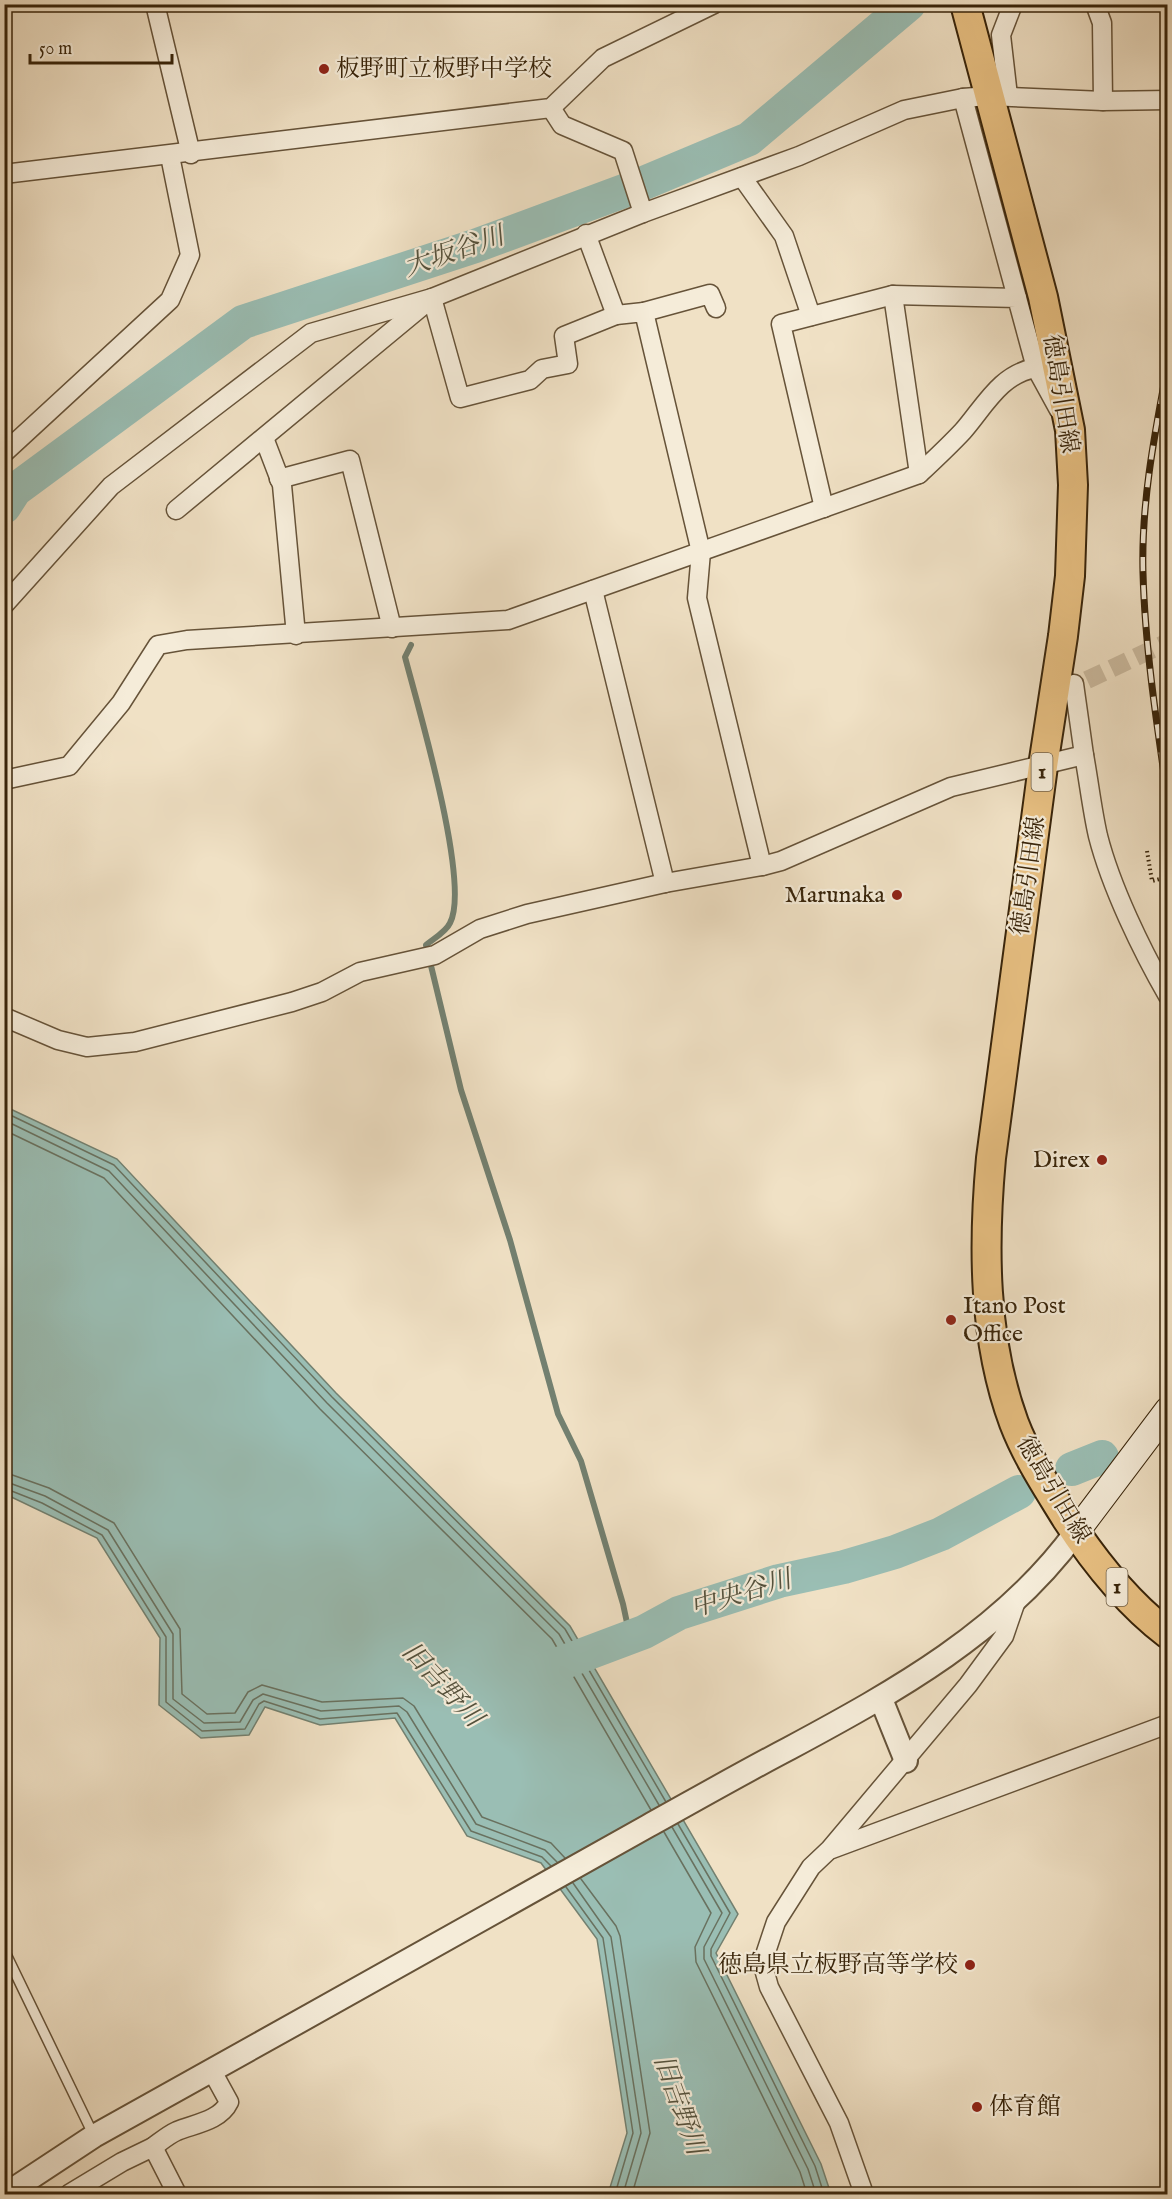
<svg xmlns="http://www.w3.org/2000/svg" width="1172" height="2199" viewBox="0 0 1172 2199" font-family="'IM FELL English','Noto Serif JP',serif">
	<rect width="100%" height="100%" fill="#f0e1c5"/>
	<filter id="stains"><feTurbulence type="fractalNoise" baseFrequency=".00333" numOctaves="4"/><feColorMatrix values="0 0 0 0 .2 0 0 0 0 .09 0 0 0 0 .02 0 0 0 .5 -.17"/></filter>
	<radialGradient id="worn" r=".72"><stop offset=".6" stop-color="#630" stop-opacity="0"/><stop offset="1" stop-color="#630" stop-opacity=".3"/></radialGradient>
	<polygon fill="#9abeb4" stroke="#738070" stroke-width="1.5" points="4,1106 117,1159 336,1393 570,1626 738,1914 716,1953 821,2164 831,2194 608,2194 627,2133 597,1939 541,1863 467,1836 395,1718 320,1725 265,1707 249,1735 201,1738 159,1705 160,1638 97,1538 5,1494"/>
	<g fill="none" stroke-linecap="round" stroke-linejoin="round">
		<g stroke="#69715f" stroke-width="1.5">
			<polyline points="4,1112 114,1165 332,1397 565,1629 666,1802"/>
			<polyline points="4,1120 109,1171 327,1403 559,1634 659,1805"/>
			<polyline points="4,1130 104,1178 320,1409 552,1639 651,1810"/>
			<polyline points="4,1472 49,1488 114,1523 180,1629 182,1694 207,1714 235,1713 248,1692 262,1685 322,1702 403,1698 414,1706 482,1817 551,1843 565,1858"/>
			<polyline points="4,1481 45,1496 108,1530 173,1634 173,1699 204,1723 240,1722 253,1700 263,1694 321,1711 399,1706 407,1712 476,1824 545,1850 557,1862"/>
			<polyline points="4,1488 42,1503 102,1535 166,1637 166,1702 202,1731 245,1729 259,1704 264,1701 320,1719 397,1713 471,1831 542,1857 551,1866"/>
			<polyline points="678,1824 730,1913 711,1949 711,1956 815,2166 824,2194"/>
			<polyline points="672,1827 722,1913 704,1947 704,1959 808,2169 816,2194"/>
			<polyline points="664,1832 711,1913 695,1947 696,1962 800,2172 807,2194"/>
			<polyline points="581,1879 616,1926 620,1936 650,2133 632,2194"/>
			<polyline points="573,1883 611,1937 641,2133 623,2194"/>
			<polyline points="566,1887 603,1938 633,2133 615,2194"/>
		</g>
		<path stroke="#738070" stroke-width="6" d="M411 645 405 657C418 707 471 884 450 923 446 932 433 939 426 945L461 1090 510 1240 558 1414 581 1461 623 1604 630 1637"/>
		<g stroke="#9abeb4" stroke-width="34">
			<polyline points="4,507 15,490 243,322 475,246 632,188 749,139 909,4"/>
			<polyline points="1072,1469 1102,1457"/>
			<polyline points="543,1670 644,1632 679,1613 779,1581 844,1567 895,1552 941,1534 1019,1492"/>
		</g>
		<polyline stroke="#cbbba0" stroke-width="18" stroke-dasharray="18 9" stroke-linecap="butt" points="1087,680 1168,642"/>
		<defs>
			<polyline id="service" points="4,1950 94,2136"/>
			<g id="minor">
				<polyline points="155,4 191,154"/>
				<polyline points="1095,4 1102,23 1103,101"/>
				<polyline points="1008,96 1001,35 1013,4"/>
				<polyline points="963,98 1017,298"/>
				<polyline points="551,108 562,125 623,151 643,213 799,156 904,110 963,98 988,96 1103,101 1168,100"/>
				<polyline points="4,174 551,108 603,58 714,4"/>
				<polyline points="742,177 784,236 811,316"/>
				<polyline points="586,234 616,315 644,312 701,552 697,598 762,866"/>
				<polyline points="893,295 919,474"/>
				<polyline points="644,312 710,294 716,308"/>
				<polyline points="264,438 282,485 296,635"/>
				<polyline points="4,453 170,300 190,255 170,156"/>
				<polyline points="279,479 350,460 392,628"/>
				<polyline points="824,508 781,324 893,295 1017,298 1036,368"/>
				<polyline points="176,510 432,298 643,213"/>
				<polyline points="593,590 665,883"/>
				<polyline points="4,605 111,486 311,333 432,298 460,398 530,380 542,369 568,364 564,336 616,315"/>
				<path d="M1084 755C1089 782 1092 810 1098 836 1111 887 1142 951 1168 996"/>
				<path d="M4 780 69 766 121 703 158 645 187 640 508 620 919 474C934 460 949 446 963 431 984 407 1001 373 1036 368L1059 410"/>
				<polyline points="4,1017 58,1040 87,1047 135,1042 292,1002 322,992 360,972 435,955 480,929 527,914 665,883 762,866 781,861 951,787 1084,755 1074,684"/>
				<polyline points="832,1849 1168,1724"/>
				<path d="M153 2147C160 2142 168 2135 177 2131 194 2124 220 2121 229 2102L212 2071"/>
				<polyline points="69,2194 122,2162 153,2147 177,2194"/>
				<polyline points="864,2194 839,2123 769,1987 764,1969 764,1958 776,1922 811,1867 830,1849 968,1685 1004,1636 1016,1601"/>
			</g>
			<g id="tertiary">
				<polyline points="881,1699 906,1761"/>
				<path d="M6 2194 94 2136C279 2033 463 1930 648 1826 695 1800 742 1773 790 1748 896 1691 1004 1631 1076 1532"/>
			</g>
			<polyline id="secondary" points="1076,1532 1168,1410"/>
			<path id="primary" d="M965 4 1043 297 1070 430 1073 485 1070 576 1063 636 1043 766 991 1158C983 1245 983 1339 1014 1423 1027 1457 1047 1487 1066 1518 1094 1561 1127 1603 1168 1634"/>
		</defs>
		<use href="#service" stroke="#665339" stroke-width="12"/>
		<use href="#minor" stroke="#665339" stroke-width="21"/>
		<use href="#tertiary" stroke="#665339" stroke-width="26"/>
		<use href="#secondary" stroke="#38240a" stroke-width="28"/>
		<use href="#primary" stroke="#38240a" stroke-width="32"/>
		<polyline stroke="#38240a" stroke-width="4" stroke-dasharray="1.5 3" stroke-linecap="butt" points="1147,851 1152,881 1168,877"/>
		<use href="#service" stroke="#f5ecd9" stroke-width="9"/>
		<use href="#minor" stroke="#f5ecd9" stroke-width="18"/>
		<use href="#tertiary" stroke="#f5ecd9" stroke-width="22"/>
		<use href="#secondary" stroke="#f5ecd9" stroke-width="26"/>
		<use href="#primary" stroke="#e8c082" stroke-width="28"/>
		<defs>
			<path id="rail" d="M1168 363C1155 432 1141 502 1143 573 1145 648 1157 726 1168 801"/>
		</defs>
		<use href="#rail" stroke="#38240a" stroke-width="7"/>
		<use href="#rail" stroke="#f5ecd9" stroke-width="4.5" stroke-dasharray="14" stroke-linecap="butt"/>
	</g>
	<g fill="#8f2418" stroke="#f5ecd9" stroke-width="2">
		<circle cx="324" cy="69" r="6"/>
		<circle cx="897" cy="895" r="6"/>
		<circle cx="1102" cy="1160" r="6"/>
		<circle cx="951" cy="1320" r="6"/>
		<circle cx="970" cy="1965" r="6"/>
		<circle cx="977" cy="2107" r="6"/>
	</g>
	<g text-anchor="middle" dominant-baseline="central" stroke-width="4.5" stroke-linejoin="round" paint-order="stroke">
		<g fill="#f5ecd9" stroke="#716048" stroke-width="1.5">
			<rect x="1031.5" y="753" width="21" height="38" rx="4.5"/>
			<rect x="1106.5" y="1568" width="21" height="38" rx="4.5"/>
		</g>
		<g font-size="22" font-weight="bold" fill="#38240a">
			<text x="1042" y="772">1</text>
			<text x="1117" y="1587">1</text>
		</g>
		<g font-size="24" fill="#38240a" stroke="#f5ecd9" text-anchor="start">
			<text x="336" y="69">板野町立板野中学校</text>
			<text x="885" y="895" text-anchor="end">Marunaka</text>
			<text x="1090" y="1160" text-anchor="end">Direx</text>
			<text x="963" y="1306">Itano Post<tspan x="963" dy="28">Office</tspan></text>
			<text x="958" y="1965" text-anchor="end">徳島県立板野高等学校</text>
			<text x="989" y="2107">体育館</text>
		</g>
		<g font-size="24" fill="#38240a" stroke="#f5ecd9">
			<text transform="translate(1060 394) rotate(81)">徳島引田線</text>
			<text transform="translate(1029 876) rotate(-82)">徳島引田線</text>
			<text transform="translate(1053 1490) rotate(59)">徳島引田線</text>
		</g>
		<g font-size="26" font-style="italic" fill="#55523d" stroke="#f5ecd9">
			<text transform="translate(454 252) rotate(-19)">大坂谷川</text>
			<text transform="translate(741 1594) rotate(-17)">中央谷川</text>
			<text transform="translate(442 1685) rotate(47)">旧吉野川</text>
			<text transform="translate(679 2105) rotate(70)">旧吉野川</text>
		</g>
	</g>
	<rect width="1172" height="2199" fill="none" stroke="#f0e1c5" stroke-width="24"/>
	<rect x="6" y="6" width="1160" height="2187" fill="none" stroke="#38240a" stroke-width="3"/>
	<rect x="12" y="12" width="1148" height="2175" fill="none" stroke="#38240a" stroke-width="1.5"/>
	<path d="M30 54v9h142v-9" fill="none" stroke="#38240a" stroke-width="3"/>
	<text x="39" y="54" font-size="18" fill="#38240a" stroke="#f5ecd9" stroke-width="4.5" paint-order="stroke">50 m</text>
	<rect width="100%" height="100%" filter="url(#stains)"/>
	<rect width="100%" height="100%" fill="url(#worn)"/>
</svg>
